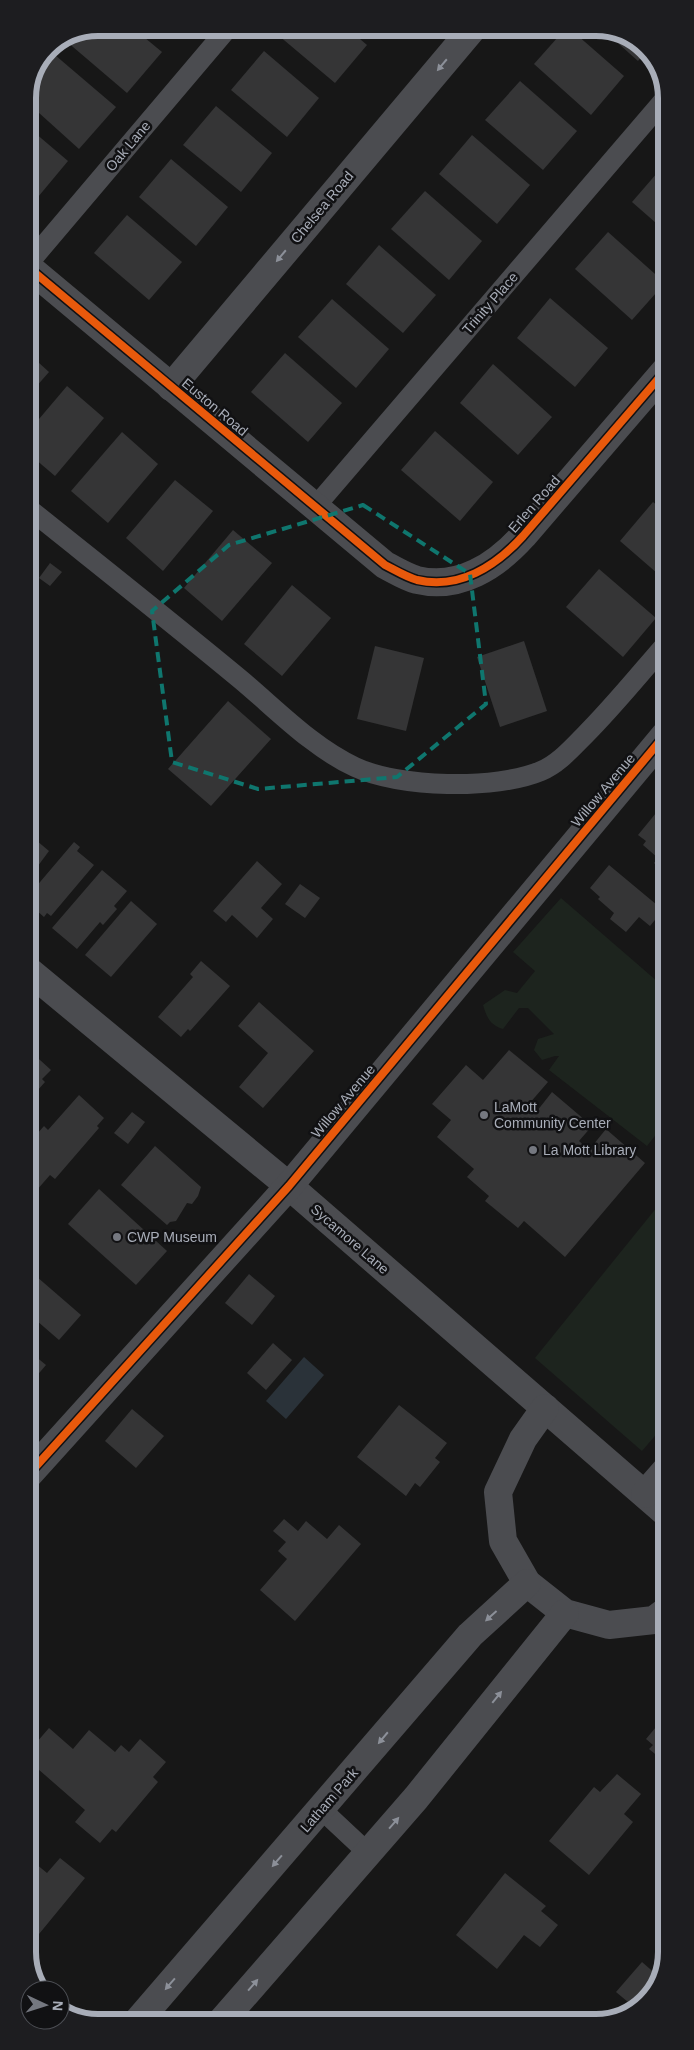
<svg xmlns="http://www.w3.org/2000/svg" width="694" height="2050" viewBox="0 0 694 2050" font-family="Helvetica,sans-serif">
	<rect width="100%" height="100%" fill="#171717"/>
	<g fill="#1d241e">
		<path d="M561 898 665 988V1123L647 1146 549 1070 559 1056H555L542 1060 534 1050 538 1039 554 1034 528 1008H519L503 1029C490 1025 487 1018 483 1005L505 990 517 993 535 971 513 952Z"/>
		<polygon points="666,1196 666,1423 642,1451 535,1358"/>
	</g>
	<polygon fill="#2a3239" points="304,1357 324,1375 286,1419 266,1401"/>
	<g fill="#353536">
		<polygon points="98,28 133,28 162,52 127,93 66,41"/>
		<polygon points="162,28 184,28 175,39"/>
		<polygon points="285,28 347,28 367,45 335,83 278,35"/>
		<polygon points="566,28 569,28 624,76 591,115 534,64"/>
		<polygon points="601,28 642,45 646,51 638,61"/>
		<polygon points="264,51 319,98 287,137 231,90"/>
		<polygon points="55,55 116,107 79,149 28,103 28,94 33,83"/>
		<polygon points="520,81 577,131 543,170 485,120"/>
		<polygon points="216,106 272,153 241,192 183,145"/>
		<polygon points="28,127 68,161 33,203 28,199"/>
		<polygon points="472,135 530,185 497,224 439,174"/>
		<polygon points="171,159 228,207 196,246 139,197"/>
		<polygon points="664,165 664,230 632,202"/>
		<polygon points="425,191 482,241 449,280 391,229"/>
		<polygon points="127,215 182,262 149,300 94,253"/>
		<polygon points="608,232 664,282 664,284 632,320 575,269"/>
		<polygon points="379,245 436,295 403,333 346,284"/>
		<polygon points="550,298 608,348 575,387 517,338"/>
		<polygon points="332,299 389,349 356,388 298,337"/>
		<polygon points="28,353 49,372 28,396"/>
		<polygon points="285,353 342,403 308,442 251,392"/>
		<polygon points="493,364 552,417 518,455 460,403"/>
		<polygon points="67,386 104,418 55,476 28,453 28,432"/>
		<polygon points="435,431 493,482 460,521 401,470"/>
		<polygon points="122,432 158,464 108,523 71,491"/>
		<polygon points="175,480 213,511 163,571 126,538"/>
		<polygon points="653,502 665,512 665,580 620,541"/>
		<polygon points="233,530 272,563 222,621 184,588"/>
		<polygon points="50,563 62,572 50,586 39,578"/>
		<polygon points="599,569 656,618 623,657 566,607"/>
		<polygon points="292,585 331,618 282,676 244,644"/>
		<polygon points="524,641 547,711 500,727 477,657"/>
		<polygon points="375,646 424,658 406,731 357,719"/>
		<polygon points="228,701 271,739 211,806 168,769"/>
		<polygon points="656,813 665,821 665,873 654,863 658,858 643,845 646,841 638,835"/>
		<polygon points="30,835 49,851 29,878 29,837"/>
		<polygon points="74,842 80,847 77,851 94,865 51,916 47,913 44,917 29,904 29,895"/>
		<polygon points="257,861 282,884 261,908 273,919 257,938 232,915 226,922 213,911"/>
		<polygon points="609,865 663,910 650,926 639,917 626,932 610,919 614,913 598,899 600,897 590,888"/>
		<polygon points="102,870 127,891 114,906 117,909 103,925 100,922 77,949 52,928"/>
		<polygon points="300,884 320,898 305,918 285,904"/>
		<polygon points="131,901 157,924 111,977 85,955"/>
		<polygon points="201,961 230,986 190,1031 188,1029 181,1037 158,1017 193,977 190,974"/>
		<polygon points="259,1002 314,1051 263,1108 239,1087 268,1053 238,1026"/>
		<polygon points="29,1050 51,1070 42,1079 45,1082 29,1100"/>
		<polygon points="509,1050 548,1082 529,1104 537,1111 552,1092 592,1126 579,1141 589,1150 606,1129 645,1163 565,1257 524,1221 518,1228 485,1201 489,1196 467,1177 474,1169 437,1137 451,1120 432,1104 466,1065 483,1080"/>
		<polygon points="79,1095 104,1118 97,1126 99,1128 55,1179 50,1175 36,1191 29,1185 29,1157 31,1155 29,1153 29,1143 44,1126 48,1130"/>
		<polygon points="132,1112 145,1122 128,1144 114,1133"/>
		<polygon points="155,1146 201,1187 198,1196 192,1204 187,1203 176,1221 170,1222 167,1225 121,1185"/>
		<polygon points="99,1189 167,1251 136,1285 68,1224"/>
		<polygon points="29,1270 81,1315 59,1340 29,1314"/>
		<polygon points="249,1274 275,1296 252,1325 225,1303"/>
		<polygon points="273,1343 292,1360 266,1390 247,1373"/>
		<polygon points="29,1351 46,1365 29,1385"/>
		<polygon points="399,1405 447,1443 435,1458 440,1462 420,1487 415,1483 406,1496 357,1457"/>
		<polygon points="132,1409 164,1436 136,1468 105,1441"/>
		<polygon points="284,1519 298,1531 306,1521 327,1539 339,1525 361,1544 295,1621 260,1590 287,1559 278,1551 286,1542 273,1531"/>
		<polygon points="666,1715 666,1763 649,1749 653,1745 646,1739"/>
		<polygon points="49,1728 73,1749 89,1730 115,1752 121,1745 129,1752 140,1739 166,1762 153,1777 158,1782 116,1832 112,1829 100,1843 75,1822 85,1810 30,1762 30,1750"/>
		<polygon points="617,1774 641,1794 624,1814 633,1822 589,1875 549,1841 594,1787 600,1792"/>
		<polygon points="60,1858 85,1878 30,1945 30,1859 47,1873"/>
		<polygon points="505,1873 546,1906 541,1911 558,1925 540,1947 524,1935 497,1969 456,1935"/>
		<polygon points="642,1962 658,1976 652,1995 634,2007 616,1992"/>
	</g>
	<g fill="none" stroke-linecap="round" stroke-linejoin="round">
		<g stroke="#4b4c50" stroke-width="20">
			<polyline points="28,264 228,28"/>
			<polyline points="315,507 664,100"/>
			<path d="M28 508C99 565 170 621 240 679 276 709 312 747 355 767 399 788 496 790 541 771 558 764 571 749 584 736 613 707 638 676 665 645"/>
			<polyline points="321,1809 368,1853"/>
		</g>
		<g stroke="#4b4c50" stroke-width="28">
			<path d="M28 267 385 565C395 570 406 577 417 580 459 590 496 566 523 536L665 371"/>
			<polyline points="171,387 473,28"/>
			<polyline points="29,971 289,1186 666,1513"/>
			<polyline points="545,1408 523,1439 498,1492 503,1541 527,1583 565,1613 609,1625 654,1620 666,1611"/>
			<polyline points="29,1474 289,1186 665,735"/>
			<polyline points="645,1494 666,1470"/>
			<polyline points="137,2022 470,1635 527,1583"/>
			<polyline points="221,2022 416,1798 565,1613"/>
		</g>
		<defs>
			<g id="cycleway">
				<path d="M28 267 385 565C395 570 406 577 417 580 459 590 496 566 523 536L665 371"/>
				<polyline points="29,1474 289,1186 665,735"/>
			</g>
		</defs>
		<use href="#cycleway" stroke="#111113" stroke-width="11"/>
		<use href="#cycleway" stroke="#e8590c" stroke-width="8"/>
	</g>
	<defs><path id="oneway-solid" d="M-6-.8H1V-3.2L6.5 0L1 3.2V.8H-6Z" transform="scale(1.25)"/></defs>
	<g fill="#8c9099">
		<use href="#oneway-solid" transform="translate(442 65) rotate(130)"/>
		<use href="#oneway-solid" transform="translate(281 256) rotate(130)"/>
		<use href="#oneway-solid" transform="translate(491 1616) rotate(138)"/>
		<use href="#oneway-solid" transform="translate(497 1697) rotate(-51)"/>
		<use href="#oneway-solid" transform="translate(383 1738) rotate(130)"/>
		<use href="#oneway-solid" transform="translate(394 1823) rotate(-49)"/>
		<use href="#oneway-solid" transform="translate(277 1861) rotate(131)"/>
		<use href="#oneway-solid" transform="translate(170 1984) rotate(131)"/>
		<use href="#oneway-solid" transform="translate(253 1985) rotate(-49)"/>
	</g>
	<path fill="none" stroke="#0f766e" stroke-width="4" stroke-dasharray="10 6" stroke-linejoin="round" d="M363 505 470 574 486 704 397 777 258 789 172 762 152 611 229 545Z"/>
	<g fill="#757880" stroke="#111113" stroke-width="2">
		<circle cx="484" cy="1115" r="5"/>
		<circle cx="533" cy="1150" r="5"/>
		<circle cx="117" cy="1237" r="5"/>
	</g>
	<g text-anchor="middle" dominant-baseline="central" stroke-width="5" stroke-linejoin="round" paint-order="stroke">
		<g font-size="14" fill="#a8adb8" stroke="#111113">
			<text transform="translate(128 146) rotate(-50)">Oak Lane</text>
			<text transform="translate(322 207) rotate(-50)">Chelsea Road</text>
			<text transform="translate(490 303) rotate(-49)">Trinity Place</text>
			<text transform="translate(215 407) rotate(40)">Euston Road</text>
			<text transform="translate(534 504) rotate(-49)">Erlen Road</text>
			<text transform="translate(603 790) rotate(-50)">Willow Avenue</text>
			<text transform="translate(343 1101) rotate(-50)">Willow Avenue</text>
			<text transform="translate(350 1239) rotate(41)">Sycamore Lane</text>
			<text transform="translate(329 1800) rotate(-49)">Latham Park</text>
		</g>
		<g font-size="14" fill="#a8adb8" stroke="#111113" text-anchor="start">
			<text x="494" y="1107">LaMott<tspan x="494" dy="16">Community Center</tspan></text>
			<text x="543" y="1150">La Mott Library</text>
			<text x="127" y="1237">CWP Museum</text>
		</g>
	</g>
	<path d="M0 0H694V2050H0ZM98 36H596A62 62 0 0 1 658 98V1952A62 62 0 0 1 596 2014H98A62 62 0 0 1 36 1952V98A62 62 0 0 1 98 36Z" fill="#1d1d20" fill-rule="evenodd"/>
	<path fill="none" stroke="#a8adb8" stroke-width="6" d="M98 36H596A62 62 0 0 1 658 98V1952A62 62 0 0 1 596 2014H98A62 62 0 0 1 36 1952V98A62 62 0 0 1 98 36Z"/>
	<g transform="translate(45 2005) rotate(94)"><circle r="24" fill="#111113" stroke="#4d4f55"/>
	<path d="M0-4L9 19L0 12L-9 19Z" fill="#757880"/>
	<text y="-8" font-size="14" font-weight="bold" text-anchor="middle" fill="#a8adb8">N</text>
	</g>
</svg>
